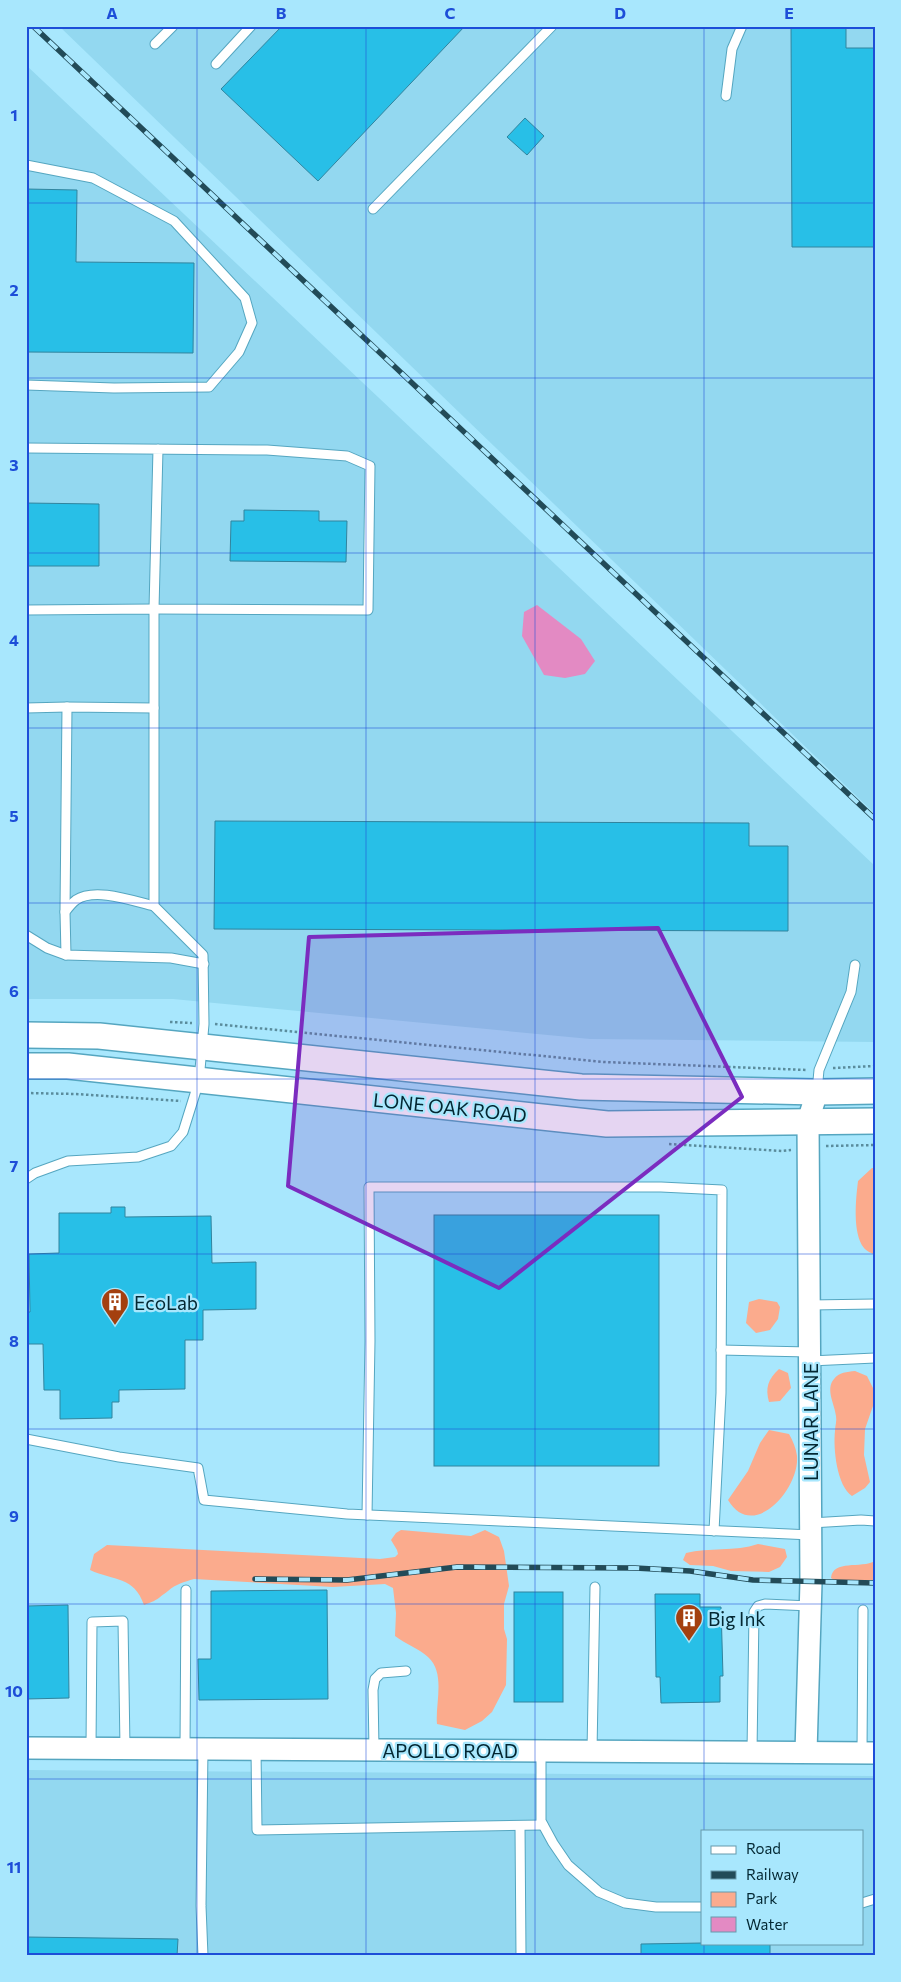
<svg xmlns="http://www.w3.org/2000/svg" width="901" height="1982" viewBox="0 0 901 1982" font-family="Commissioner,sans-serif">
	<rect width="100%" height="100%" fill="#a8e7fd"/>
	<g fill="#93d8f0" fill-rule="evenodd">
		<polygon points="59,26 875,26 875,814"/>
		<polygon points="26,65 875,866 875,1042 590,1039 173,999 26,999"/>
		<path d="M26 1770 875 1776V1956H26ZM702 1831H862V1943H702Z"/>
	</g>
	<g fill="#fbab8d">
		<path d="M872 1168H875V1255C872 1253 866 1251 864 1248 852 1233 856 1198 858 1181Z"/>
		<polygon points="759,1299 777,1302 780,1307 778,1319 770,1330 756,1333 746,1323 749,1302"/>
		<path d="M779 1369 788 1373 791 1388 780 1401 769 1402C765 1388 768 1379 779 1369Z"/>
		<path d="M855 1371 867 1376 873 1388V1406L865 1429 864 1455 870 1482 865 1488 852 1496C837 1486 833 1449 835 1431 835 1426 837 1421 836 1416 835 1405 825 1389 834 1379 839 1372 847 1372 855 1371Z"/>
		<path d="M769 1430 789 1434C793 1441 796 1448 797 1456 800 1489 753 1542 728 1500L748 1471 760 1443Z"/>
		<path d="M401 1530 471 1536 485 1530 499 1537 504 1551 509 1586 504 1604V1629L507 1639 506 1685 492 1712 482 1721 465 1730 437 1724C435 1704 446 1673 428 1657 420 1649 405 1644 395 1636L396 1613 393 1588 385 1584 333 1587 194 1579C184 1582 176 1584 168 1591 157 1599 158 1600 144 1605 134 1576 114 1581 90 1570L94 1554 107 1545 380 1559 395 1557 398 1554 397 1550 391 1540 396 1533Z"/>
		<path d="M758 1544 785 1549 787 1557 780 1567 769 1572 731 1571 713 1566 690 1565 683 1560 686 1553C709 1547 735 1552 758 1544Z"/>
		<path d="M875 1561V1580H834L831 1578C833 1559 861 1569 875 1561Z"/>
	</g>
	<polygon fill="#e38ac3" points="537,605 581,639 595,661 585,674 565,678 544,675 522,636 524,612"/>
	<g fill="#28bfe7" stroke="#31849e">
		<polygon points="282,26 465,26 318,181 221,89"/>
		<polygon points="791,26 846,26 846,48 875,48 875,247 792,247"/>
		<polygon points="525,118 544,136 527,155 507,137"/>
		<polygon points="26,189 77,190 76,262 194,263 193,353 26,352"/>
		<polygon points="26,503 99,504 99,566 26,566"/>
		<polygon points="244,510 319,511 319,521 347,521 346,562 230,561 231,521 244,521"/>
		<polygon points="215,821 749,823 749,846 788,846 788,931 214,929"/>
		<polygon points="111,1207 125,1207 125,1217 211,1216 212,1263 256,1262 256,1309 203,1310 203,1340 185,1340 185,1389 119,1390 119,1402 112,1402 112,1418 60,1419 60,1390 44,1390 43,1344 26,1344 26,1312 30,1312 29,1254 59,1253 59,1213 111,1213"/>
		<rect x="434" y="1215" width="225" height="251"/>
		<polygon points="327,1590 328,1699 199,1700 198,1659 211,1659 211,1591"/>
		<rect x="514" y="1592" width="49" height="110"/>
		<polygon points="655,1594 700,1594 700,1607 721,1607 723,1676 720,1676 720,1702 661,1703 660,1677 656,1677"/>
		<polygon points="68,1605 69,1698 26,1699 26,1606"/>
		<polygon points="26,1937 178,1939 177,1956 26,1956"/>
		<polygon points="702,1943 770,1943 770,1956 641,1956 641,1944"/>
	</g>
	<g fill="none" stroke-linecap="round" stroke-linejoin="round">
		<defs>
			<g id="service">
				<polyline points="155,44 173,26"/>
				<polyline points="216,64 251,26"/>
				<polyline points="726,96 732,49 742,26"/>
				<polyline points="26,165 93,178 174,221 245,298 252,323 239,352 209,387 114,388 26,385"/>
				<polyline points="373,209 552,26"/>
				<polyline points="26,448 267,450 347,456 370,466 368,610 154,609 158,449"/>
				<polyline points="26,610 154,609 154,906 203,955 204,1024 199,1081 183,1132 171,1146 138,1157 68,1161 35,1173 26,1179"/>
				<polyline points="26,708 67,707"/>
				<polyline points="65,912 67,707 154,708"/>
				<polyline points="26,935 47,948 66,955 171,958 204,964"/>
				<path d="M66 955 65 912C68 908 72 903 76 900 95 887 133 901 154 906"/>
				<polyline points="817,1091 819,1070 851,992 855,965"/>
				<polyline points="810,1305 875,1304"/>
				<polyline points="721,1350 810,1352"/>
				<polyline points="810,1361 875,1358"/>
				<polyline points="26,1439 119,1457 198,1468 204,1500 347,1514 811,1535"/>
				<polyline points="367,1515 370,1341 369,1187 661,1187 722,1190 721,1393 714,1531"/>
				<polyline points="811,1523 861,1520 875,1521"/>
				<polyline points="91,1748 92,1622 123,1621 125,1748"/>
				<polyline points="185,1748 186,1590"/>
				<polyline points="203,1749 201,1906 203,1956"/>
				<polyline points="256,1749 257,1830 543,1825"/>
				<polyline points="374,1750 373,1690 375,1679 381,1673 406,1671"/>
				<polyline points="541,1751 541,1821 553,1843 568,1865 599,1892 625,1903 656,1907 702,1907"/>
				<polyline points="592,1751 595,1587"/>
				<polyline points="752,1752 754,1612 758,1606 765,1604 810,1606"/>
				<polyline points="862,1752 863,1610"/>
				<polyline points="520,1826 521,1956"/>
				<polyline points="862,1903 875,1899"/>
			</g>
			<g id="tertiary">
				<polyline points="26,1748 875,1753"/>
				<polyline points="806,1752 811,1582 808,1121 817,1092"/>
			</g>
			<g id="secondary">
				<polyline points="26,1035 99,1036 581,1087 817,1092 875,1091"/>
				<polyline points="26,1066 68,1066 607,1124 875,1121"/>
			</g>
		</defs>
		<use href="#service" stroke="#55a6c0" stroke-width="11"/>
		<use href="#tertiary" stroke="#55a6c0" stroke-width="24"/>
		<use href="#secondary" stroke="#55a6c0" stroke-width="28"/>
		<g stroke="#5a8c9c" stroke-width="2.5" stroke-dasharray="2.5 2.5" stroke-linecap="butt">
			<polyline points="170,1022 192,1023"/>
			<polyline points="215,1024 604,1062 807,1070"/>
			<polyline points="833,1068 875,1066"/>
			<polyline points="26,1093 76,1094 181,1101"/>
			<polyline points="669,1144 782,1151 791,1150"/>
			<polyline points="826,1146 875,1145"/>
		</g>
		<use href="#service" stroke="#fff" stroke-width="9"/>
		<use href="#tertiary" stroke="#fff" stroke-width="21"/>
		<use href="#secondary" stroke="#fff" stroke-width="25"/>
		<defs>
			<g id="rail">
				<polyline points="33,26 875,819"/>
				<polyline points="255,1579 347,1580 457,1567 635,1568 690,1571 753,1580 875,1583"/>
			</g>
		</defs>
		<use href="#rail" stroke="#224b58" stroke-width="5.5"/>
		<use href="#rail" stroke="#a8e7fd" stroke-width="4" stroke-dasharray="11" stroke-linecap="butt"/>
	</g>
	<path fill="#7b2cbf" fill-opacity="0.2" stroke="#7b2cbf" stroke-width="4" stroke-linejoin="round" d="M658 928 742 1097 499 1288 288 1186 309 937Z"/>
	<path fill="none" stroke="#1d4ed8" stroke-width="1" stroke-opacity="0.55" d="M197 26V1956M366 26V1956M535 26V1956M704 26V1831M26 203H875M26 378H875M26 553H875M26 728H875M26 903H875M26 1079H875M26 1254H875M26 1429H875M26 1604H875M26 1779H875M704 1943V1956"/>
	<defs>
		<symbol id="building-pin" viewBox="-11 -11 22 30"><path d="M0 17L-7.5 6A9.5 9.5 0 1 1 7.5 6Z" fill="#a4400f" stroke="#a8e7fd"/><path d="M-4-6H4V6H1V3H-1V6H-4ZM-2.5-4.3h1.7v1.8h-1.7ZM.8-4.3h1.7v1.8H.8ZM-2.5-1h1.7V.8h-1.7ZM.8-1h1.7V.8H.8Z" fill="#fff"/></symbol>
	</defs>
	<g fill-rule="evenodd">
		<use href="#building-pin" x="99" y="1286" width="32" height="43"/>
		<use href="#building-pin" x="673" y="1602" width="32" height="43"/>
	</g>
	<g text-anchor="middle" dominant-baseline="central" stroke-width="4.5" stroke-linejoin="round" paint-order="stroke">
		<g font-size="19" fill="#032732" stroke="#a8e7fd">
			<text transform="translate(450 1107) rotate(6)">LONE OAK ROAD</text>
			<text transform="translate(810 1422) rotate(-90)">LUNAR LANE</text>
			<text x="450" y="1750">APOLLO ROAD</text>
		</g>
		<g font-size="19" fill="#032732" stroke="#a8e7fd" text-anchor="start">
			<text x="134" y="1302">EcoLab</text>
			<text x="708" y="1618">Big Ink</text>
		</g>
	</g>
	<rect width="901" height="1982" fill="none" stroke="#a8e7fd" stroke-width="55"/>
	<rect x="701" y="1830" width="162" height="115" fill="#a8e7fd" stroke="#669aac"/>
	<rect x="711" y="1846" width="25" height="8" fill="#ffffff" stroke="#669aac"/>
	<text x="746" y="1854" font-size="15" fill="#032732">Road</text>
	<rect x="711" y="1871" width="25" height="8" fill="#224b58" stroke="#669aac"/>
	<text x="746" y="1880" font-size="15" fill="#032732">Railway</text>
	<rect x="711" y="1892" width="25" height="15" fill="#fbab8d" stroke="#669aac"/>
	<text x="746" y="1904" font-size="15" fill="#032732">Park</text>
	<rect x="711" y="1917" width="25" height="15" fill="#e38ac3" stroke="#669aac"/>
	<text x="746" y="1930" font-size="15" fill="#032732">Water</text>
	<rect x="28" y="28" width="846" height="1926" fill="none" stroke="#1d4ed8" stroke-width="2"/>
	<g font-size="16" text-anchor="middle" font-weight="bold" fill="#1d4ed8">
		<text x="112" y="19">A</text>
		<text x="281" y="19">B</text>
		<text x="450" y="19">C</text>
		<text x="620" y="19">D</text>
		<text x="789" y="19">E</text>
		<text x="14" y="121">1</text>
		<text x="14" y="296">2</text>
		<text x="14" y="471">3</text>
		<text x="14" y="646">4</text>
		<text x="14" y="822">5</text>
		<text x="14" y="997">6</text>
		<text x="14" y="1172">7</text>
		<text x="14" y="1347">8</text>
		<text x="14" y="1522">9</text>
		<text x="14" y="1697">10</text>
		<text x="14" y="1873">11</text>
	</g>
</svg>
